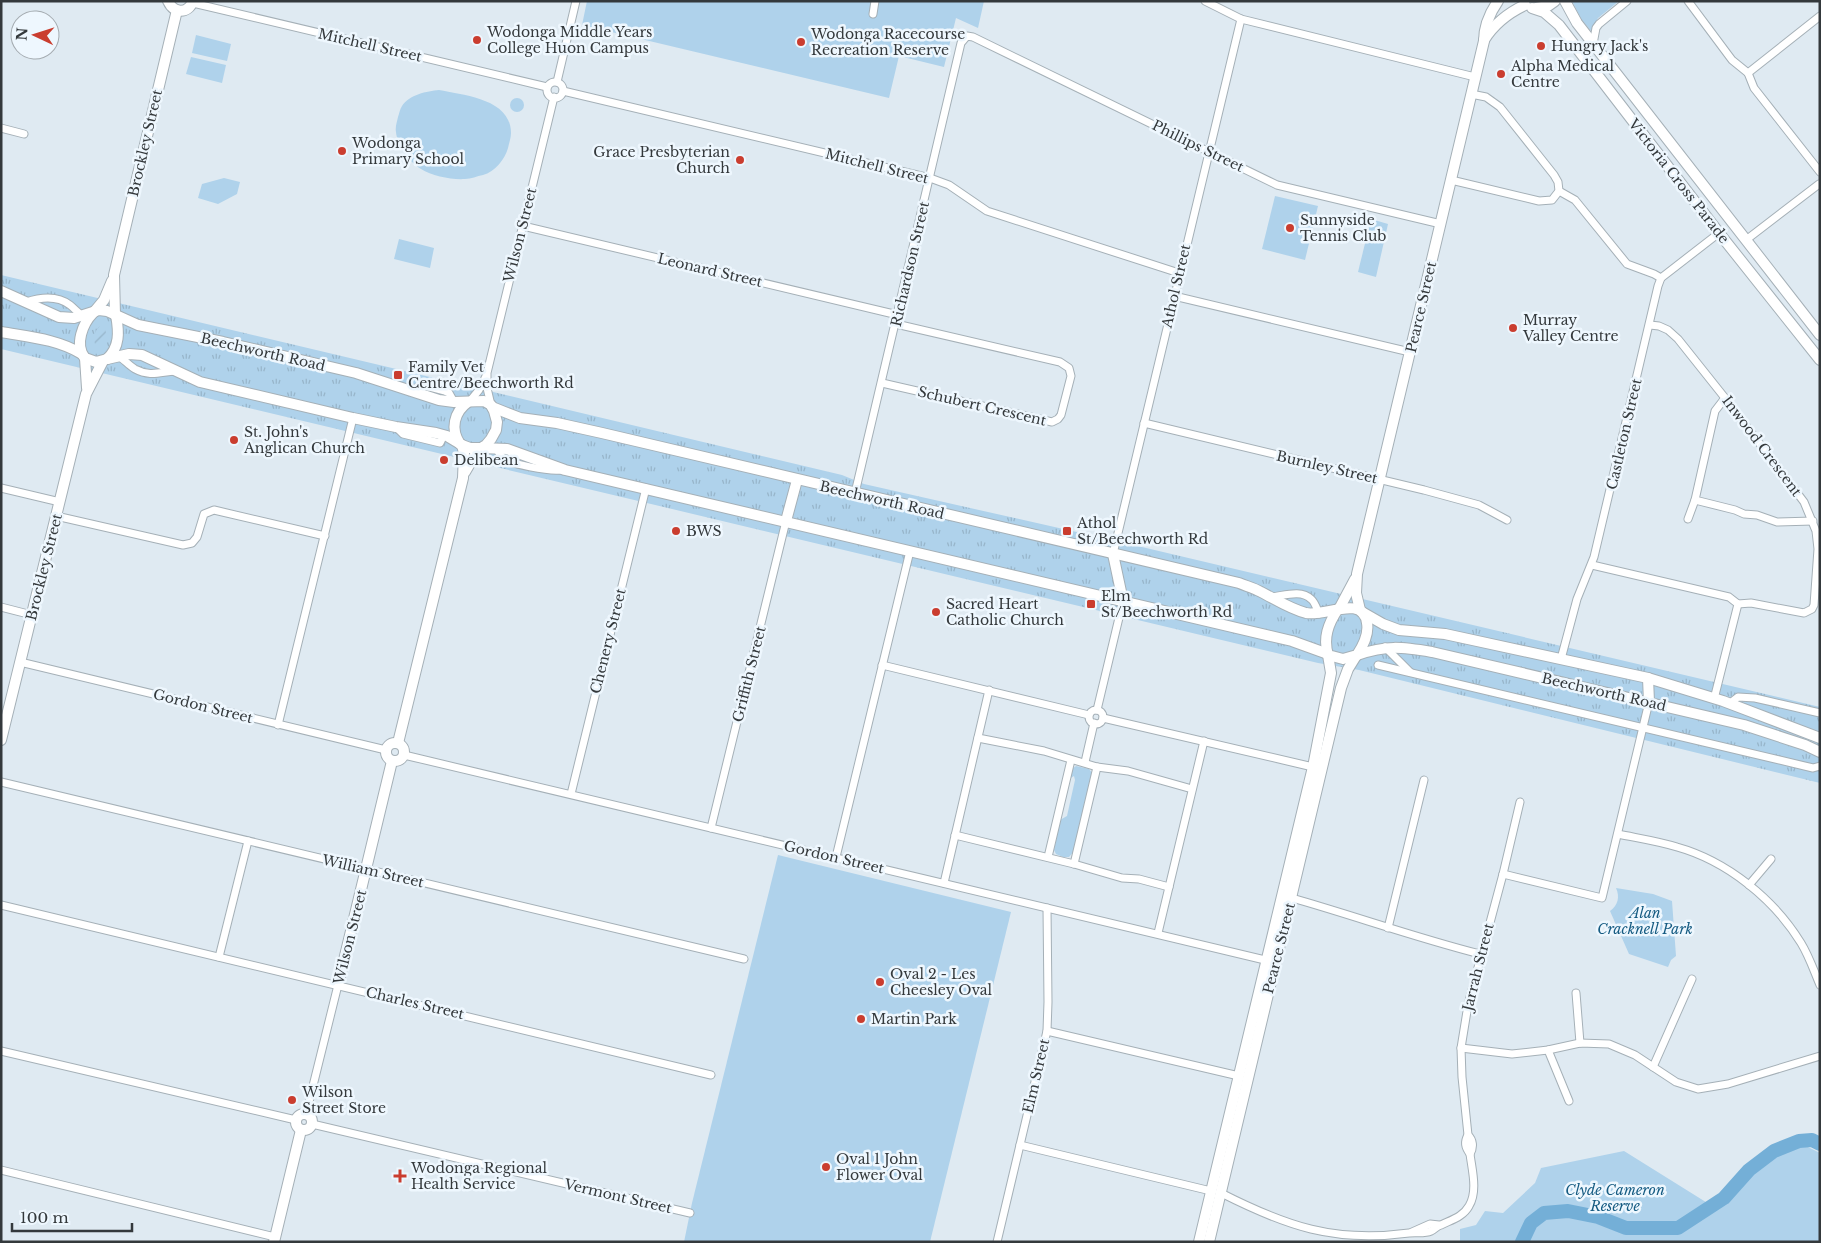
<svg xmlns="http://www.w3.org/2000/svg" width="1821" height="1243" viewBox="0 0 1821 1243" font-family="'Libre Baskerville',serif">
	<defs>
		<pattern id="grass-tufts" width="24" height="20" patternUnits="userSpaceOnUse" patternTransform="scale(1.25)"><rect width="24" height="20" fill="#afd2eb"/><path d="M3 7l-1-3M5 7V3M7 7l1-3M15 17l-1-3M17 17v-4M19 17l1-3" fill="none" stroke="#97b5ca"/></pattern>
		<pattern id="garden-furrows" width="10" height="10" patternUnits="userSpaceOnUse" patternTransform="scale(1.25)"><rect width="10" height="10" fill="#afd2eb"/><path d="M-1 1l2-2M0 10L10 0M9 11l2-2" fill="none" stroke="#97b5ca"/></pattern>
	</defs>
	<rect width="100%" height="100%" fill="#dfeaf2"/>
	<polygon fill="url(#grass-tufts)" points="1,275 842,475 864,484 1125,543 1820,707 1820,783 1359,670 1318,663 1,349"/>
	<g fill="#afd2eb">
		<polygon points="587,1 984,1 978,28 956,18 944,67 899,56 889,98 582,25"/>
		<polygon points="1572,1 1619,1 1598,18 1591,31 1581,19"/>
		<polygon points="196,35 231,44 227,61 192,53"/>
		<polygon points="191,57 226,65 222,83 186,74"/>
		<path d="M439 90C464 95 511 99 511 133 511 138 509 143 508 148 505 159 495 172 483 175 477 176 471 179 465 179 452 180 432 176 421 169 409 162 397 145 396 132 395 127 397 122 398 117 399 114 400 109 402 106 409 95 427 91 439 90Z"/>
		<circle cx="517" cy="105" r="7"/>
		<polygon points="224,178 240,182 237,194 218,204 198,198 202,184"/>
		<polygon points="1275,196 1318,206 1305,260 1262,249"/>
		<polygon points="1371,219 1388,224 1376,277 1358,272"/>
		<polygon points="399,239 434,248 430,268 394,259"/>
		<polygon points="1076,766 1089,769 1092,773 1091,778 1074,851 1069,857 1063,857 1056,854 1054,850 1060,820 1067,816 1075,780 1074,776 1069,779 1072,769"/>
		<polygon points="778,855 1011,912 930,1242 684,1242 692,1203"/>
		<path d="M1616 888 1653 894 1672 901 1676 956 1671 960 1668 967 1629 954 1610 911C1618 905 1620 897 1616 888Z"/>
		<path d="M1802 1144 1820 1153V1242H1460V1229L1476 1225 1485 1211 1503 1213 1535 1183 1541 1168 1624 1151 1709 1204C1720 1197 1733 1191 1743 1183 1761 1168 1777 1148 1802 1144Z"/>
	</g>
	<path fill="url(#garden-furrows)" d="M101 326 105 327 106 333 102 345 99 346 95 344C93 338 95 328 101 326Z"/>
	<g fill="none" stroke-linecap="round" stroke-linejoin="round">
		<polyline stroke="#74afd7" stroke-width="14" points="1522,1242 1531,1223 1544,1213 1568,1211 1598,1217 1626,1228 1678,1228 1724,1198 1749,1170 1774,1151 1799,1141 1812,1140 1820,1144"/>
		<defs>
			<g id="street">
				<polyline points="1205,1 1241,19 1475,77"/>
				<polyline points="1688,1 1732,60 1748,73 1754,88 1820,172"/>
				<polyline points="193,3 547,87"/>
				<polyline points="873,14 875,1"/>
				<polyline points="1593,44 1596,28 1599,24 1627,1"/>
				<polyline points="1748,73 1820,16"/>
				<polyline points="557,82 576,1"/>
				<circle cx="555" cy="90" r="8"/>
				<polyline points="563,91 930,178 949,185 987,211 1179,273"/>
				<polyline points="1,128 24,134"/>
				<polyline points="1451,180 1539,201 1552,200 1559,191 1558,182 1554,175 1500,107 1486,97 1471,94"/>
				<polyline points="1559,191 1575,200 1627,264 1654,274 1661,278"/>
				<polyline points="523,226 898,315"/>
				<polyline points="1746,240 1819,184"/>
				<polyline points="1174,296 1410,352"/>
				<path d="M26 302C41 297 57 295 70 305 75 309 78 313 83 316"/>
				<path d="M118 356C124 359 128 365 135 369 150 377 160 372 175 371"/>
				<polyline points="882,383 1052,422 1058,419 1061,415 1071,376 1069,368 1060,362 896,324"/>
				<polyline points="410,391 422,385 445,391 449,393 454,402"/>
				<polyline points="1725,398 1715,411 1695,500 1735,510 1744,514 1757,515 1777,522 1813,521"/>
				<polyline points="470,401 479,390 486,376"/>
				<polyline points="491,405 487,388 487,373 554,97"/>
				<polyline points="1144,423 1424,490 1479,505 1507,520"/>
				<polyline points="396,427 403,434 440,443 444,435"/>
				<path d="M495 448C499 451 499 454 502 457 509 465 550 471 560 470"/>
				<polyline points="1,488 60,502"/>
				<polyline points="855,493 961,43 967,36 973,37 1277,185 1441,224"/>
				<polyline points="56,516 183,545 192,543 197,537 204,514 214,510 325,536"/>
				<polyline points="1688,519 1695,500"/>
				<polyline points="1113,554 1241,19"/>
				<polyline points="1592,565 1729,597 1738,604 1751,603 1804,613 1812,609 1814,605 1818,549 1816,531 1804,502 1725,398 1678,339 1668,330 1659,326 1650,325"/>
				<path d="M1271 597C1283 596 1301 589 1311 599 1315 602 1317 609 1319 614"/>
				<polyline points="1,607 32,615"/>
				<polyline points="1385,647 1410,672"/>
				<polyline points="1561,659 1577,599 1594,557 1658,286 1661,278 1719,233"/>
				<polyline points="20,662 386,750"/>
				<polyline points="882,665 1089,715"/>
				<polyline points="1378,665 1813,768 1820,766"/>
				<polyline points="1714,699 1738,604"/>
				<polyline points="1729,704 1738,697 1755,698 1820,713"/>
				<polyline points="1097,710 1123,601"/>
				<circle cx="1096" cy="717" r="7"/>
				<polyline points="1103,718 1313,767"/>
				<polyline points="278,725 353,418"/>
				<polyline points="978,738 1044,751 1097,767 1128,771 1192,789"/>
				<polyline points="404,755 1265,960"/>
				<polyline points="1085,762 1094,723"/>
				<polyline points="1,782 744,959"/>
				<polyline points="571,794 646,488"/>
				<polyline points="711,828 786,521"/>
				<path d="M1618 834C1637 838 1658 841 1677 847 1727 861 1774 899 1801 943 1809 956 1814 971 1820 985"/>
				<polyline points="955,835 1074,864 1122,878 1139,879 1169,887"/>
				<polyline points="836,857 910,551"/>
				<polyline points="1048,857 1071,760"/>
				<polyline points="1074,864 1097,767"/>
				<polyline points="1503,874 1602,898 1649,702"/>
				<polyline points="944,883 989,690"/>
				<polyline points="1749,885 1771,859"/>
				<path d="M1292 898C1355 916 1417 938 1480 954"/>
				<polyline points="1,905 711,1075"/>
				<polyline points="1388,928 1424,780"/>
				<polyline points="1158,933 1204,741"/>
				<polyline points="219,957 248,841"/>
				<polyline points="1576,993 1580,1043"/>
				<polyline points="1047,1031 1239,1076"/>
				<polyline points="1461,1048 1512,1054 1548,1050 1580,1043 1609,1044 1635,1055 1676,1082 1698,1089 1728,1084 1820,1056"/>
				<polyline points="1548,1050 1569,1101"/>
				<polyline points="1,1051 296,1120"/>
				<polyline points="1653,1067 1692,979"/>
				<polyline points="306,1114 338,985"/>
				<polyline points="312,1124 690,1213"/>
				<path d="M1468 1135C1464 1142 1465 1147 1470 1154"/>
				<polyline points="1020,1145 1211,1191"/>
				<polyline points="1,1170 275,1237"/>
				<path d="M1221 1193C1286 1226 1334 1243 1409 1233 1416 1232 1424 1234 1431 1231 1435 1229 1437 1226 1441 1225 1451 1220 1463 1217 1469 1206 1478 1191 1472 1170 1470 1154 1474 1147 1473 1140 1468 1135L1462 1077 1461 1048 1468 1005 1503 874 1520 802"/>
				<polyline points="1412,1232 1430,1224 1439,1225"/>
				<polyline points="997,1242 1047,1031 1048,1002 1047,908"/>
			</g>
			<g id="secondary">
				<path d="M168 1C174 14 188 14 193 1"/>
				<polyline points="1565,1 1577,23 1820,335"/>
				<polyline points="1532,8 1544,12 1559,25 1719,233 1820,360"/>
				<polyline points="1536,8 1548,6 1555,1"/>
				<path d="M1484 40C1494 24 1508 13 1525 5"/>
				<polyline points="1,291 59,317 74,318 99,310 107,311 138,325 223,342 356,373 439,400 454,402 484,401 491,405 494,411 497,422 496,430 491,439 486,445 481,448 470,448 462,445 447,436 436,433 396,427 353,418 200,382 142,355 129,354 107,359"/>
				<polyline points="94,312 104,300 112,281"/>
				<path d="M93 313C83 323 74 345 85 358L96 362 107 359C120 347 119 332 116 315"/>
				<polyline points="115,315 114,275 177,10"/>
				<path d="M1 332C29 337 57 339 82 354"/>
				<polyline points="85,358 87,388"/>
				<path d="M492 407 520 418 557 423 602 433 1239 583C1246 586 1254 588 1261 592 1275 599 1290 609 1306 613 1325 617 1363 594 1367 623 1369 634 1363 646 1357 655L1343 659 1328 655C1323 638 1328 624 1338 609"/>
				<path d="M460 444C450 429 454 412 468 402"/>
				<polyline points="481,448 507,449 565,470 1292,641 1328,654"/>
				<polyline points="465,472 479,448"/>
				<polyline points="786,521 797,480"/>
				<polyline points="1113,554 1123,601"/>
				<polyline points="1339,609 1355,579"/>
				<path d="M1360 610 1356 593 1357 574 1484 41C1484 26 1489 14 1498 1"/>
				<polyline points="1362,612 1383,624 1399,630 1445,634 1648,678 1723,701 1820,738"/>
				<path d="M1357 655C1387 645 1401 647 1432 652L1744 725 1805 745 1820 752"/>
				<polyline points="1648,678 1649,702"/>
				<polyline points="1,740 86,394 103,361"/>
				<circle cx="395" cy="752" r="9"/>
				<polyline points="398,743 463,478 464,453 462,445"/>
				<polyline points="338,985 392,761"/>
				<circle cx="304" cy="1122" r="8"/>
				<polyline points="274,1242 301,1130"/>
				<polyline points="1199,1242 1313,767 1331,673 1328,655"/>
				<path d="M1209 1242C1254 1057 1296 872 1341 688L1348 669 1356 656"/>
			</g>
		</defs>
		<use href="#street" stroke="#a5b0b7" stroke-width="9"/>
		<use href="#secondary" stroke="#a5b0b7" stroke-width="12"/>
		<use href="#street" stroke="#fff" stroke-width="7"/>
		<use href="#secondary" stroke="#fff" stroke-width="10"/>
	</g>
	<g fill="#ca3d2f" stroke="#eef7fe" stroke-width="2">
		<circle cx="477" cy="40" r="5"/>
		<circle cx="801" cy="42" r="5"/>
		<circle cx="1541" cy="46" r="5"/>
		<circle cx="1501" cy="74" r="5"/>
		<circle cx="342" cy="151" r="5"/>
		<circle cx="740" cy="160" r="5"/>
		<circle cx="1290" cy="228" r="5"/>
		<circle cx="1513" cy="328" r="5"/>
		<rect x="393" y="370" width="10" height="10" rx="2.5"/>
		<circle cx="234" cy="440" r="5"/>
		<circle cx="444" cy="460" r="5"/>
		<circle cx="676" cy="531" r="5"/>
		<rect x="1062" y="526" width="10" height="10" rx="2.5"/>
		<rect x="1086" y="599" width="10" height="10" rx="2.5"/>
		<circle cx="936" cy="612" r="5"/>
		<circle cx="880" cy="982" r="5"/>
		<circle cx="861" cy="1019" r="5"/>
		<circle cx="292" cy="1100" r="5"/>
		<circle cx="826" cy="1167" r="5"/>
		<path d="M397.5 1168.5h5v5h5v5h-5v5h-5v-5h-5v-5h5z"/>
	</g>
	<g text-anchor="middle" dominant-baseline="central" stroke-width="5" stroke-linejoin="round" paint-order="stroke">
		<g font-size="14" fill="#34393c" stroke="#eef7fe" text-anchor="start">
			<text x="487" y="32">Wodonga Middle Years<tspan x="487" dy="16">College Huon Campus</tspan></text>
			<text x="811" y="34">Wodonga Racecourse<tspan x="811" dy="16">Recreation Reserve</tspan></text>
			<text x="1551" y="46">Hungry Jack's</text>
			<text x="1511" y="66">Alpha Medical<tspan x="1511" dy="16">Centre</tspan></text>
			<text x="352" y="143">Wodonga<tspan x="352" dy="16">Primary School</tspan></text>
			<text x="730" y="152" text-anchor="end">Grace Presbyterian<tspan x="730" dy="16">Church</tspan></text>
			<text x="1300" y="220">Sunnyside<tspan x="1300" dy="16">Tennis Club</tspan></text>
			<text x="1523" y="320">Murray<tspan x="1523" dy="16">Valley Centre</tspan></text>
			<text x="408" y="367">Family Vet<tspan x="408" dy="16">Centre/Beechworth Rd</tspan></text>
			<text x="244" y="432">St. John's<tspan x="244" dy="16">Anglican Church</tspan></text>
			<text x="454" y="460">Delibean</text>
			<text x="1077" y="523">Athol<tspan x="1077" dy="16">St/Beechworth Rd</tspan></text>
			<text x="686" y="531">BWS</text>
			<text x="1101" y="596">Elm<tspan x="1101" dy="16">St/Beechworth Rd</tspan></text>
			<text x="946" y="604">Sacred Heart<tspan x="946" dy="16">Catholic Church</tspan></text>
			<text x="890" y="974">Oval 2 - Les<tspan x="890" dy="16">Cheesley Oval</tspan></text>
			<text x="871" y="1019">Martin Park</text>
			<text x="302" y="1092">Wilson<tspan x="302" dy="16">Street Store</tspan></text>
			<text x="836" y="1159">Oval 1 John<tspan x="836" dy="16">Flower Oval</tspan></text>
			<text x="411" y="1168">Wodonga Regional<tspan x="411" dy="16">Health Service</tspan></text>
		</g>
		<g font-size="14" fill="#34393c" stroke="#eef7fe">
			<text transform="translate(370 45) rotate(13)">Mitchell Street</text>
			<text transform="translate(145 143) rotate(-77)">Brockley Street</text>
			<text transform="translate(1198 146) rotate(26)">Phillips Street</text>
			<text transform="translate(877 166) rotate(14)">Mitchell Street</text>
			<text transform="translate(1679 181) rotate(52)">Victoria Cross Parade</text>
			<text transform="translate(520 235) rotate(-76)">Wilson Street</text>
			<text transform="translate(910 264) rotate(-77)">Richardson Street</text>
			<text transform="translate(710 270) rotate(13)">Leonard Street</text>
			<text transform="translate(1176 286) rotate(-77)">Athol Street</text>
			<text transform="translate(1421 307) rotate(-77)">Pearce Street</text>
			<text transform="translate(263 352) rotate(13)">Beechworth Road</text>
			<text transform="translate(982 406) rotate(13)">Schubert Crescent</text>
			<text transform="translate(1624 434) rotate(-77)">Castleton Street</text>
			<text transform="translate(1762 446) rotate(53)">Inwood Crescent</text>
			<text transform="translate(1327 467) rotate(13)">Burnley Street</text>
			<text transform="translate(882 500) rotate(13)">Beechworth Road</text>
			<text transform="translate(44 567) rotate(-76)">Brockley Street</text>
			<text transform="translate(608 641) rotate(-76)">Chenery Street</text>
			<text transform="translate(749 674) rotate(-76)">Griffith Street</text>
			<text transform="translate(1604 692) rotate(13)">Beechworth Road</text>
			<text transform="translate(203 706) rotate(14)">Gordon Street</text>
			<text transform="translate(834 857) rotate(13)">Gordon Street</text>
			<text transform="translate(373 871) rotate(13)">William Street</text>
			<text transform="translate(350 937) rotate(-76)">Wilson Street</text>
			<text transform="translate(1279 948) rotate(-76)">Pearce Street</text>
			<text transform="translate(1478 967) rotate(-76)">Jarrah Street</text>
			<text transform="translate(415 1003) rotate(13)">Charles Street</text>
			<text transform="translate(1036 1076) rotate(-77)">Elm Street</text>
			<text transform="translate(618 1196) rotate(13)">Vermont Street</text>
		</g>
		<g font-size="14" font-style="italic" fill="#155b82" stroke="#eef7fe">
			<text x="1645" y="913">Alan<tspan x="1645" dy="16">Cracknell Park</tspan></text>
			<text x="1615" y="1190">Clyde Cameron<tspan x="1615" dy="16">Reserve</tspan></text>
		</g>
	</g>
	<rect width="1821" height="1243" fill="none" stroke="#34393c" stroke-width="5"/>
	<g transform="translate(35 35) rotate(274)"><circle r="24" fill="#eef7fe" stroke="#a4abb0"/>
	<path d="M0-4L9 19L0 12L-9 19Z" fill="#ca3d2f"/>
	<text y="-8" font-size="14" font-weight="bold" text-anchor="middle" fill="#34393c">N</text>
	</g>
	<path d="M12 1223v8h120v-8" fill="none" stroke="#34393c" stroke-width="2.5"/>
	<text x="20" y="1223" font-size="15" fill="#34393c" stroke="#eef7fe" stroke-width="4" paint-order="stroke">100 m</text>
</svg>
